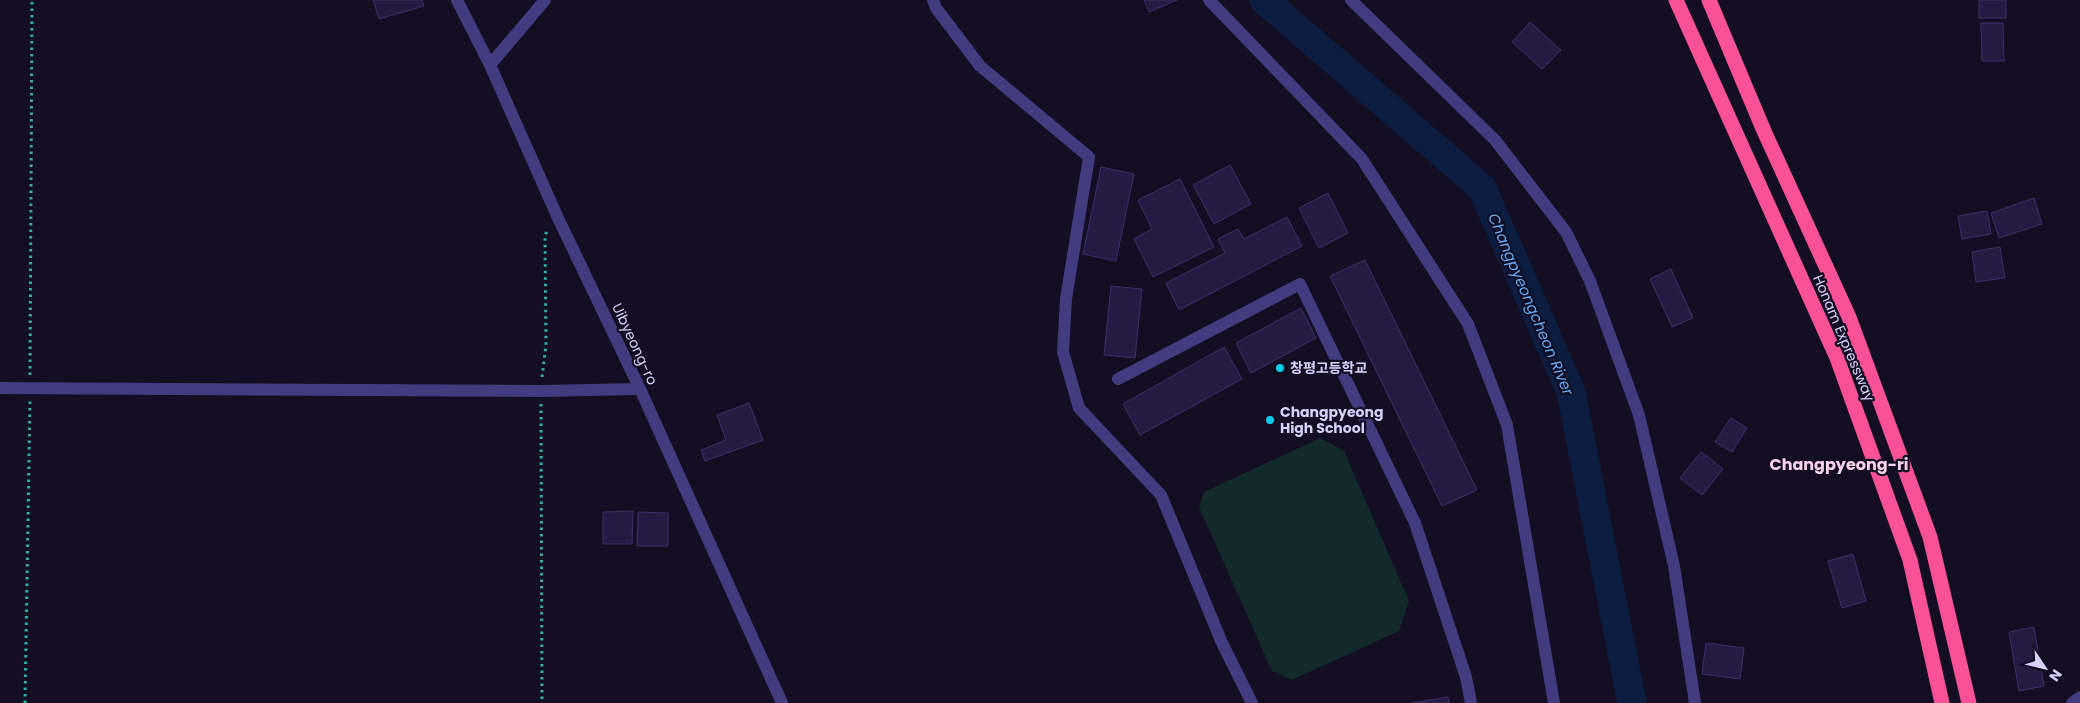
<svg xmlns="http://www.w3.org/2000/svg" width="2080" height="703" viewBox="0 0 2080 703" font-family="Poppins,'Noto Sans KR',sans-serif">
	<rect width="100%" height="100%" fill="#130e22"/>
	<polygon fill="#122a2b" points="1320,438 1344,451 1409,601 1399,631 1292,680 1272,671 1199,507 1204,492"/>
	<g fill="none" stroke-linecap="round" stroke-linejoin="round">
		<polyline stroke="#0d1d41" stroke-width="29" points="1264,0 1482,188 1571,392 1632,703"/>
	</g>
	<g fill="#251b42" stroke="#3f2e6d">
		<polygon points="373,0 422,0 424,6 379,19"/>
		<polygon points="1144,0 1177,0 1149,12"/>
		<rect x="1979" y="0" width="27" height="18"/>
		<polygon points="1530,22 1561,50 1542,69 1512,42"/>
		<polygon points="1981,23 2003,23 2004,61 1982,61"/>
		<polygon points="1230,165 1251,204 1214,224 1193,185"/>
		<polygon points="1101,167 1134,174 1116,261 1083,254"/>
		<polygon points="1180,179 1214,247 1153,277 1134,239 1152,229 1138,200"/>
		<polygon points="1328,193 1348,233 1319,248 1299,208"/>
		<polygon points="2034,198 2042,224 1999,238 1991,213"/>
		<polygon points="1987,211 1991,234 1962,239 1958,216"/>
		<polygon points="1287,217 1302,246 1179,310 1166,283 1225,253 1218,239 1238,229 1244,239"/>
		<polygon points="2000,247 2005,278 1976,282 1972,252"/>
		<polygon points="1365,260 1477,490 1442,506 1330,276"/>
		<polygon points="1671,269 1693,318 1672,327 1650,279"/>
		<polygon points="1111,286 1142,289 1135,358 1104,355"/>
		<polygon points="1301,308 1316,338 1251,373 1236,343"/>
		<polygon points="1224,347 1242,379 1140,435 1123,404"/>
		<polygon points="749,403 763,440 705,461 701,450 726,440 717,415"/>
		<polygon points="1731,418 1747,428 1732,452 1715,442"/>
		<polygon points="1701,452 1723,469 1702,495 1680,478"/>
		<polygon points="633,511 632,544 603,544 603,512"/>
		<polygon points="638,512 668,513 668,546 637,546"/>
		<polygon points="1853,554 1866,601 1842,608 1828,561"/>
		<polygon points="2034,627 2044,686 2019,691 2009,632"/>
		<polygon points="1706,643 1744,648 1740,679 1702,674"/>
		<polygon points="1448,697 1449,703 1412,703"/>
	</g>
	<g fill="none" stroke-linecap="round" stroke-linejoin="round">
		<g stroke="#33aeaf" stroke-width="3" stroke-dasharray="2.5 4" stroke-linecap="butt">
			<polyline points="30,375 32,0"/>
			<polyline points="542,377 546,345 545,238 547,229"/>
			<polyline points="541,404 542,703"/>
			<polyline points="25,703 30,401"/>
		</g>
		<g stroke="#423b7f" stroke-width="12">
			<polyline points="457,0 490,65 558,218 640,389 782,703"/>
			<polyline points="933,0 936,8 980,66 1089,157 1066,299 1063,352 1079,408 1161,495 1222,643 1252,703"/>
			<polyline points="1209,0 1362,159 1468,324 1507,425 1554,703"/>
			<polyline points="1351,0 1495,140 1566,232 1590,281 1639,415 1674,566 1695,703"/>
			<polyline points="490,65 545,0"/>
			<polyline points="1118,379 1300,284 1415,523 1466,677 1471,703"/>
			<polyline points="0,388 541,391 640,389"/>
			<polyline points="2072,703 2080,697"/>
		</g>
		<g stroke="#f85196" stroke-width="15">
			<polyline points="1676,0 1837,358 1910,560 1942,703"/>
			<polyline points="1709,0 1764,131 1849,317 1930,537 1969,703"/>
		</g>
	</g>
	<g fill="#0acaf0" stroke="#130e22" stroke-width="2">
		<circle cx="1280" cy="368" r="5"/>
		<circle cx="1270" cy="420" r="5"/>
	</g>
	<g text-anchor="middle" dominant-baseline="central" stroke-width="4.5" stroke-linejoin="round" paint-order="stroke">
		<g font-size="14" fill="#d9d1fd" stroke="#130e22">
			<text transform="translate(1844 338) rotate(67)">Honam Expressway</text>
			<text transform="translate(635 344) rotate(65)">Uibyeong-ro</text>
		</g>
		<g font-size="14" font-weight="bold" fill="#d9d1fd" stroke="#130e22" text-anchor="start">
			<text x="1290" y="368">창평고등학교</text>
			<text x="1280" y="412">Changpyeong<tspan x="1280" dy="16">High School</tspan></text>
		</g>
		<g font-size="15" font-style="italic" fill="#63aaf9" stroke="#130e22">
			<text transform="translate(1531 304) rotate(67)">Changpyeongcheon River</text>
		</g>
		<g font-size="16" font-weight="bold" fill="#fdd3eb" stroke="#130e22">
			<text x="1839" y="464">Changpyeong-ri</text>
		</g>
	</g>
	<g transform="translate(2045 668) rotate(125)" stroke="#130e22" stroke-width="4" paint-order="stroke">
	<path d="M0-4L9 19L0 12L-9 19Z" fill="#d9d1fd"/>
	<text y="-8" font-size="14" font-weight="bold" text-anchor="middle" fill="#d9d1fd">N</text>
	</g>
</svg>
